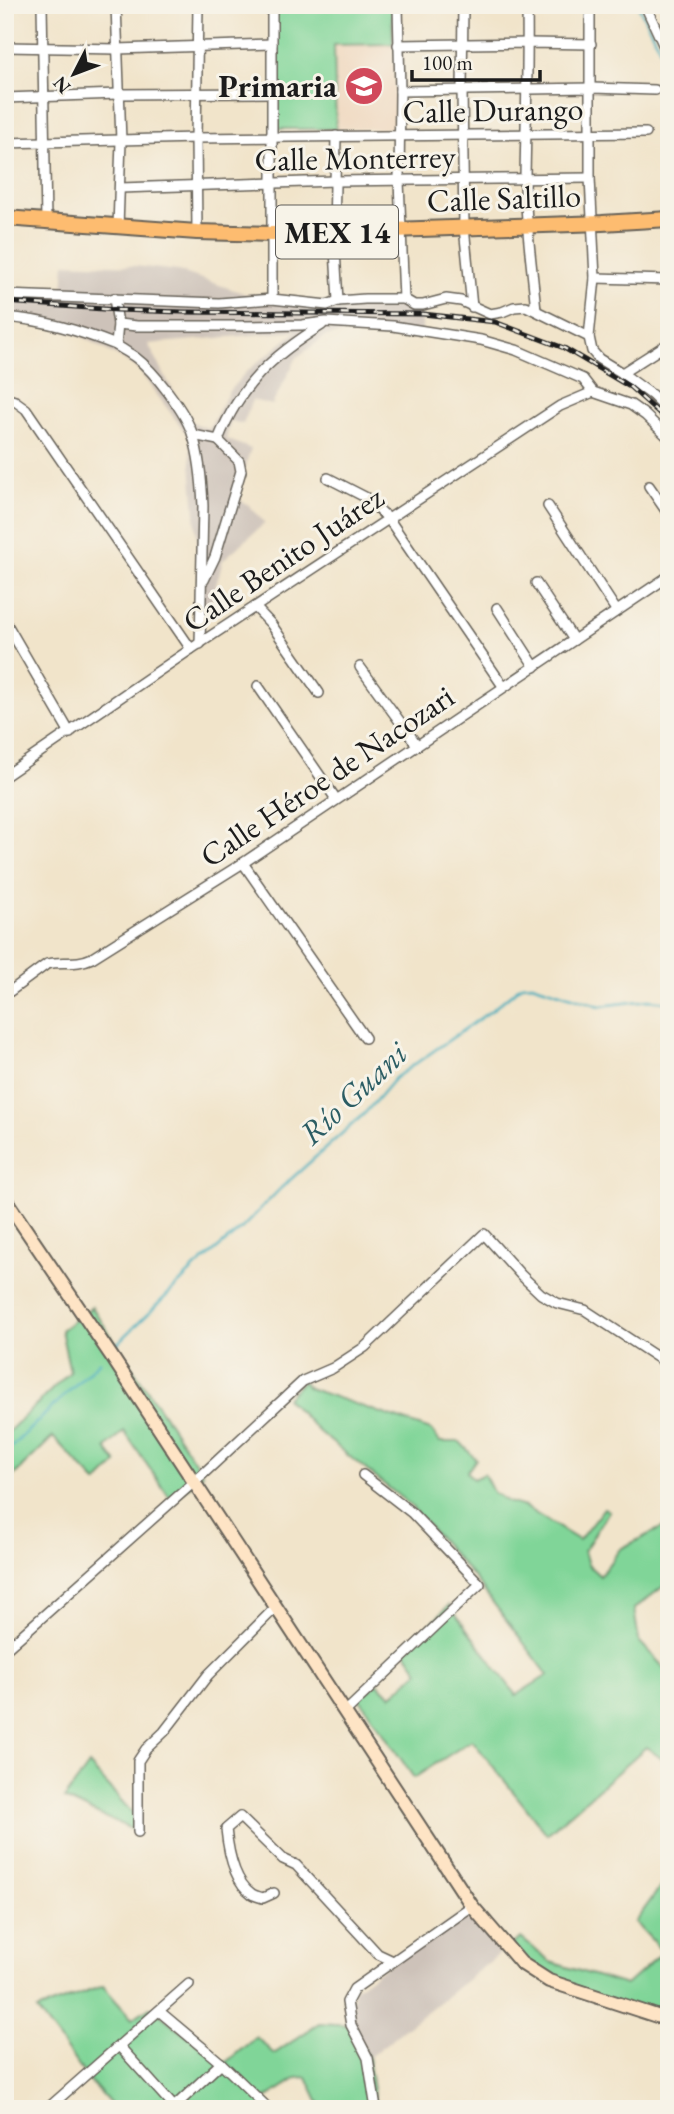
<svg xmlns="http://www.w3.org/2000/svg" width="674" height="2114" viewBox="0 0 674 2114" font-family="'EB Garamond',serif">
	<rect width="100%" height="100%" fill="#f7f3e8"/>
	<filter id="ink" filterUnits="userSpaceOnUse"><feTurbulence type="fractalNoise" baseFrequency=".0143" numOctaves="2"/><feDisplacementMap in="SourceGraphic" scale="14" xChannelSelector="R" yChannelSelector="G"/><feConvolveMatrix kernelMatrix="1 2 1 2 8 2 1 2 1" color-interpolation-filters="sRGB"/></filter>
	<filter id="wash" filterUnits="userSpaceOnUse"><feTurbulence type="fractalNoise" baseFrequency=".00686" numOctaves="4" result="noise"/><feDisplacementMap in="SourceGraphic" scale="28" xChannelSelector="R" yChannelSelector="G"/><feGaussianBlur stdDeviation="1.57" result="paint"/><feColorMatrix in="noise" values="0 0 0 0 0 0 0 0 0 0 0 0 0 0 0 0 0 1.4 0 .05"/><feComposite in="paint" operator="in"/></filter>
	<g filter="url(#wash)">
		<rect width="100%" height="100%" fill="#f1e4ca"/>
		<polygon fill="#efd6bc" points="334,44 393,44 395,128 336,129"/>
		<g fill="#cdc2b9" fill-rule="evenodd">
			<path d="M65 263 135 266 178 271 246 294 283 296 340 305 397 303 422 309V334L376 330 326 336 297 357 272 405 252 400 243 424 231 421 226 439 251 449 234 497 249 505 265 523 223 560 204 629 189 437 136 367 79 335 5 316V289L63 292ZM297 331 246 372 229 391 209 429 192 422 167 380 148 344Z"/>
			<polygon points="472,1906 507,1948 368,2058 349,2016 354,1989"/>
		</g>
		<g fill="#80d598" stroke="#4e785a" stroke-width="2">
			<polygon points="274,5 392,5 393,44 334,45 336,129 277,129"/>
			<polygon points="92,1307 203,1474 172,1501 124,1431 106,1448 117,1463 97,1483 53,1437 5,1484 5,1435 70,1372 61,1330"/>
			<polygon points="303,1381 308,1388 431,1430 440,1442 460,1442 476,1459 467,1472 473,1479 484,1474 493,1492 508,1502 525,1507 579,1540 604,1508 609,1511 584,1551 588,1565 600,1576 620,1549 669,1524 669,1582 634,1609 639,1641 669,1673 669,1764 646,1747 547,1834 472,1740 414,1778 359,1698 378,1683 391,1696 419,1671 405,1651 449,1605 516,1695 548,1675 475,1579 410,1505 319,1432 286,1398"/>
			<polygon points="89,1765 137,1818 138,1832 64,1799"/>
			<polygon points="669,1875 669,2020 549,1981 507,1948 521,1938 550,1962 626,1985 663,1952 635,1922"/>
			<polygon points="103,1986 132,2019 150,2007 224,2064 256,2037 274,2054 319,2023 351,2025 368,2058 376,2109 322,2109 307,2077 297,2078 263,2100 272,2109 115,2109 89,2080 37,2010"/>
		</g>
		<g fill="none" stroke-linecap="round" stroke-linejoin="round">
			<g stroke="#3eacbc" stroke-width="2.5">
				<polyline points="638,5 669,67"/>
				<polyline points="114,1347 196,1267 242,1228 281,1188 366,1112 395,1078 492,1010 522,985 532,984 600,1006 649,1000 669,1002"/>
				<polyline points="5,1453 100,1361"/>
			</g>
		</g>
	</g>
	<g filter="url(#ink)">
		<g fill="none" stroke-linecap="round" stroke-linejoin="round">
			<defs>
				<g id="minor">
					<polyline points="42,5 46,221"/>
					<polyline points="116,5 121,141 118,227"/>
					<polyline points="272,5 272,299"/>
					<polyline points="398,5 400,91 399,181 404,299"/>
					<polyline points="463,5 462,90 464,227 472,307"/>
					<path d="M527 5C528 63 526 120 525 177 525 221 532 266 536 310"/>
					<polyline points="590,5 590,178 595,278 589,337 592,351 599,359 622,373 652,395 669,412"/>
					<polyline points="645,5 669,57"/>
					<polyline points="398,45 528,43 591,44"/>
					<polyline points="5,47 117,49 272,44"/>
					<polyline points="400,91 592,88 655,90"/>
					<polyline points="5,98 118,94 271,93"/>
					<polyline points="336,136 334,232 338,301"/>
					<polyline points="5,143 196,138 646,133"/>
					<polyline points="120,188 335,181 590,178"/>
					<polyline points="197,232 196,138 198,5"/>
					<polyline points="595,278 669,280"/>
					<polyline points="5,295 219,303 272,299 327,305 338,301 365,299 404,299 414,305 423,305 446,299 461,301 490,314 502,312 514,307 526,306 589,337"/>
					<path d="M114 298 118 324 116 345C122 349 129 353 135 357 154 371 186 412 193 436 200 457 202 484 203 506L200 644"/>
					<path d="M5 317C45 320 80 331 116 345"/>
					<polyline points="118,324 137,326 243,326 302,325 326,322 393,326 481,340 516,350 583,379 593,392 631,405 645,415 669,438"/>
					<polyline points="622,373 669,343"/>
					<polyline points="5,398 15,401 26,409 191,649"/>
					<polyline points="193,435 218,440"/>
					<path d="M218 440C240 385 272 356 322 325"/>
					<polyline points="328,478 365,497 388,518 503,686"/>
					<polyline points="649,486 669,515"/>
					<polyline points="548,506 616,610"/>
					<polyline points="204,580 215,557 241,471 239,461 218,440"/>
					<polyline points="536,583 574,640"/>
					<polyline points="255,607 271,624 319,693"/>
					<polyline points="497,608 535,667"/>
					<polyline points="5,621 70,733"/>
					<polyline points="360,667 417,745"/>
					<polyline points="258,686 336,799"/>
					<polyline points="5,776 191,649 560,406 593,392"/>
					<polyline points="243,863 365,1038"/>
					<path d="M5 995 47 964C64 960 75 966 92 958L243 863 669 576"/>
					<polyline points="5,1650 203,1474 303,1381 333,1368 365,1347 484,1234 521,1275 541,1294 557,1303 585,1310 669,1365"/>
					<polyline points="345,1712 480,1584 412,1513 363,1475"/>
					<polyline points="138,1832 138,1761 146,1749 164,1732 208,1675 276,1607"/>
					<path d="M274 1893 263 1898C260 1897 255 1896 252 1894 233 1881 228 1849 226 1829L240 1817 283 1859 296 1865 378 1954 393 1961"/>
					<polyline points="159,2011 221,2063 269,2109"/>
					<polyline points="120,2047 176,2109"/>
					<polyline points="174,2107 221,2063"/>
					<polyline points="47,2109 189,1984"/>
					<polyline points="376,2109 368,2058 351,2025 347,2002 354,1989 472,1906"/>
				</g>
				<polyline id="secondary" points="5,1199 112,1357 472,1906 521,1963 549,1981 669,2020"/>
				<polyline id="primary" points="5,218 197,232 272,234 602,223 669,219"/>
			</defs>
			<use href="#minor" stroke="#676259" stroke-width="12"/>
			<use href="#secondary" stroke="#676259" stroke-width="16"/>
			<use href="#primary" stroke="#676259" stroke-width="18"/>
			<use href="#minor" stroke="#fff" stroke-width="9"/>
			<use href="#secondary" stroke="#fee4c5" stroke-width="12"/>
			<use href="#primary" stroke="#fdbc6f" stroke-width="14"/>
			<defs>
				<polyline id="rail" points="5,302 117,310 183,312 423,314 495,322 564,348 630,387 669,422"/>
			</defs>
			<use href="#rail" stroke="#1c1c1c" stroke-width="5"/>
			<use href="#rail" stroke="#f7f3e8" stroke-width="2.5" stroke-dasharray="8" stroke-linecap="butt"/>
		</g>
	</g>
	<defs>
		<symbol id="school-disc" viewBox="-11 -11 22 22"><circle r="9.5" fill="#d1495b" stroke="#f7f3e8"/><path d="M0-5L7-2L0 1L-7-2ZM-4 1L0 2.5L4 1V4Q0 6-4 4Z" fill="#fff"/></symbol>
	</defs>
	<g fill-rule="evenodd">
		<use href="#school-disc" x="342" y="64" width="44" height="44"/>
	</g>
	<g text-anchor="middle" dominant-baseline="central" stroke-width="6" stroke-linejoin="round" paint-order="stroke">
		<rect fill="#f7f3e8" stroke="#5e5c59" stroke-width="2" x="276" y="205.5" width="122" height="53" rx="5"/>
		<g font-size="30" font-weight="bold" fill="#1c1c1c">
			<text x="337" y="232">MEX 14</text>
		</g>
		<g font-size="32" font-weight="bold" fill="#1c1c1c" stroke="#f7f3e8" text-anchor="end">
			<text x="337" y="86">Primaria</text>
		</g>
		<g font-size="32" fill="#1c1c1c" stroke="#f7f3e8">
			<text transform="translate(493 110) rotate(-1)">Calle Durango</text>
			<text transform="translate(355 158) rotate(-1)">Calle Monterrey</text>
			<text transform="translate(504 198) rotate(-2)">Calle Saltillo</text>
			<text transform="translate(283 559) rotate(-34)">Calle Benito Juárez</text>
			<text transform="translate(327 776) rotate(-34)">Calle Héroe de Nacozari</text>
		</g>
		<g font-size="33" font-style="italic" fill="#2b5d64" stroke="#f7f3e8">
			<text transform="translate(353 1093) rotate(-43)">Río Guani</text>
		</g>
	</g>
	<rect width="674" height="2114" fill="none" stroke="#f7f3e8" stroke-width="28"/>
	<g transform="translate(74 74) rotate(228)" stroke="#f7f3e8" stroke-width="5" paint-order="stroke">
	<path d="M0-5L12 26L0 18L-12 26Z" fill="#1c1c1c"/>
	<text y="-10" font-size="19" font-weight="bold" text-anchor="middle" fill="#1c1c1c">N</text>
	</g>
	<path d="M412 70v10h128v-10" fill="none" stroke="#1c1c1c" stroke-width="3.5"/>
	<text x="422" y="70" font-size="21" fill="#1c1c1c" stroke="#f7f3e8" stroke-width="5" paint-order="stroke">100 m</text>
</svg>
